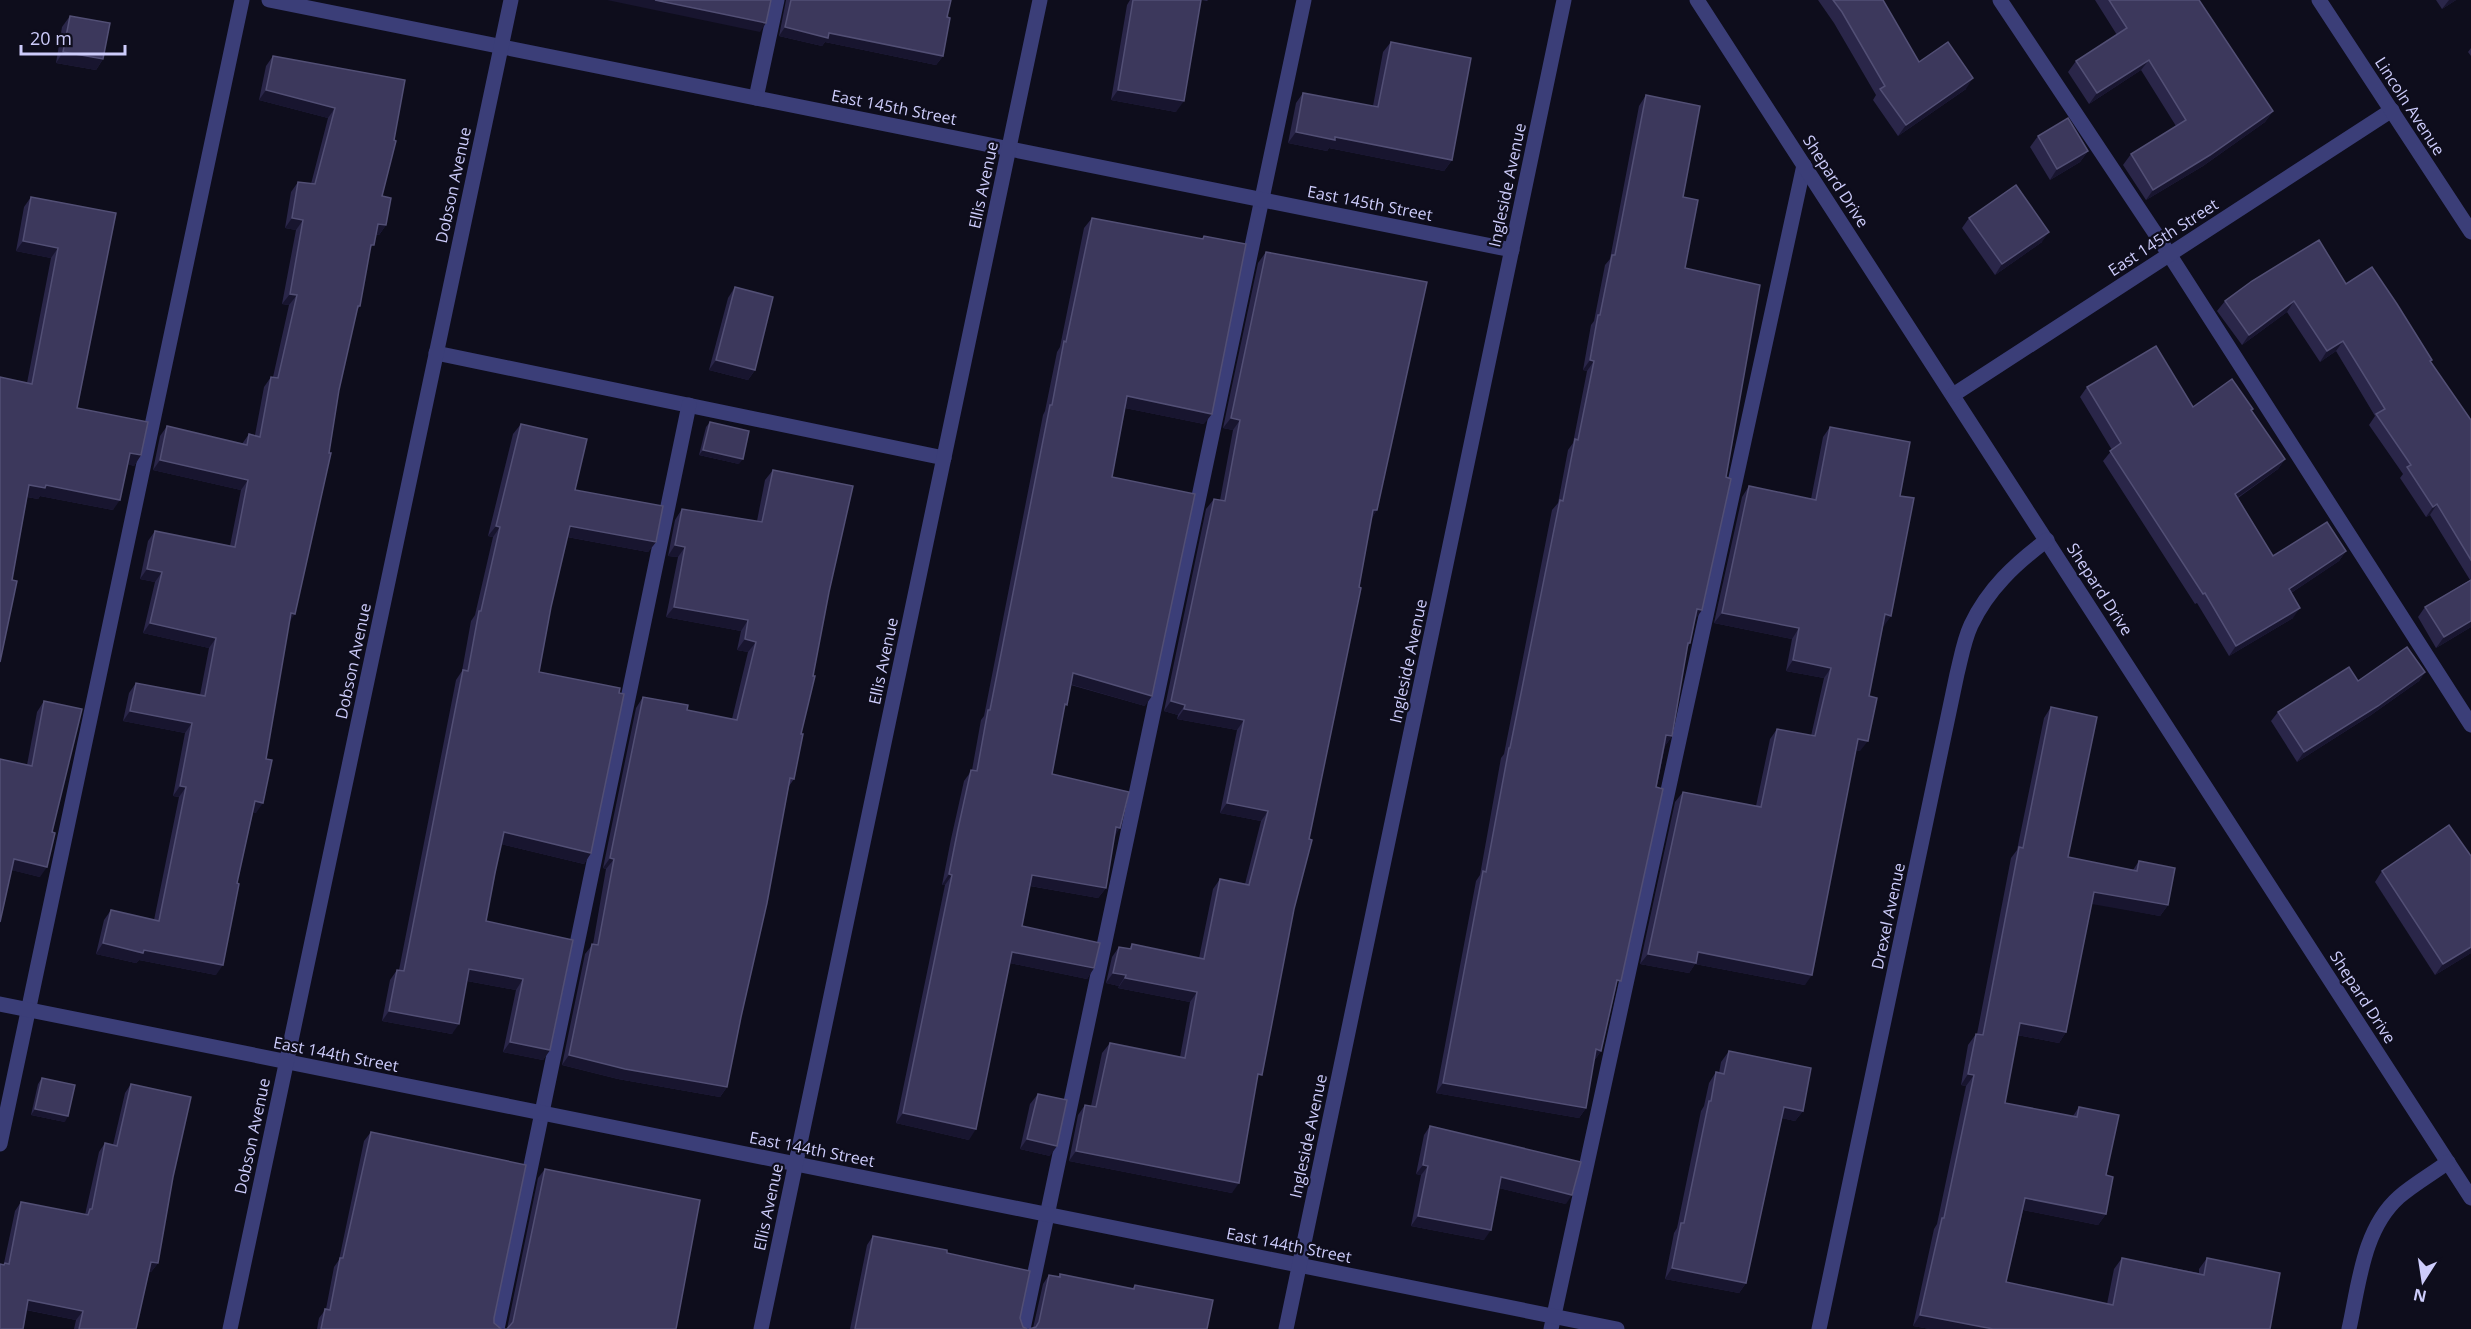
<svg xmlns="http://www.w3.org/2000/svg" width="2471" height="1329" viewBox="0 0 2471 1329" font-family="'Open Sans',sans-serif">
	<rect width="100%" height="100%" fill="#0e0d1c"/>
	<g fill="none" stroke-linecap="round" stroke-linejoin="round">
		<g stroke="#3b3e78" stroke-width="15">
			<polyline points="2000,0 2169,254 2471,725"/>
			<polyline points="756,98 777,0"/>
			<polyline points="436,353 944,458"/>
			<polyline points="0,1144 242,0"/>
			<polyline points="497,1329 689,405"/>
			<polyline points="1023,1329 1304,0"/>
			<polyline points="1551,1329 1804,165"/>
		</g>
		<g stroke="#3b3e78" stroke-width="15">
			<polyline points="269,0 1512,250"/>
			<polyline points="1697,0 2471,1198"/>
			<polyline points="1953,395 2392,110"/>
			<polyline points="0,1004 1617,1329"/>
			<polyline points="230,1329 511,0"/>
			<polyline points="761,1329 1040,0"/>
			<polyline points="1286,1329 1564,0"/>
			<path d="M1819 1329 1957 674C1961 658 1964 640 1971 625 1988 589 2015 564 2047 540"/>
			<path d="M2349 1329C2359 1284 2363 1229 2399 1197 2414 1184 2432 1174 2448 1162"/>
		</g>
		<polyline stroke="#3b3e78" stroke-width="15" points="2319,0 2471,232"/>
	</g>
	<g fill="#2a2649">
		<polygon points="786,0 951,0 947,17 943,56 936,65 825,42 822,46 779,36"/>
		<polygon points="1130,0 1208,0 1207,1 1201,0 1176,112 1111,100 1127,5"/>
		<polygon points="1818,0 1883,0 1919,62 1966,89 1898,136 1873,100 1876,95 1834,23"/>
		<polygon points="2095,0 2199,0 2273,111 2265,122 2203,166 2146,200 2123,165 2131,154 2176,126 2141,70 2089,104 2068,72 2076,61 2117,35"/>
		<polygon points="2436,0 2456,0 2442,9"/>
		<polygon points="70,16 103,59 96,70 56,63 62,27"/>
		<polygon points="1391,42 1452,160 1444,171 1329,148 1327,151 1288,143 1296,103 1303,93 1373,106 1383,52"/>
		<polygon points="2471,48 2471,56 2468,52"/>
		<polygon points="273,56 405,80 382,196 386,225 379,235 376,235 369,252 360,306 357,310 339,390 289,621 256,813 253,812 216,975 139,960 136,963 96,954 104,920 111,910 154,920 179,797 173,796 185,733 123,721 129,693 136,683 200,695 209,648 143,633 155,582 140,579 148,541 155,531 230,546 241,490 153,470 160,436 167,426 242,444 249,434 255,435 264,387 271,377 273,377 289,305 282,304 296,230 285,228 291,192 298,182 311,184 328,118 259,100 266,66"/>
		<polygon points="1646,95 1683,197 1695,620 1690,643 1687,648 1672,736 1665,746 1616,988 1601,1051 1594,1061 1586,1108 1579,1118 1436,1093 1476,881 1480,875 1501,758 1504,754 1552,510 1558,503 1568,450 1573,443 1587,371 1583,370 1591,325 1594,321 1605,265 1610,259 1639,106"/>
		<polygon points="2038,136 2088,151 2080,162 2050,180 2030,147"/>
		<polygon points="31,197 116,213 77,408 141,455 134,466 128,464 113,510 40,496 38,499 27,497 12,580 27,383 51,258 16,251 24,207"/>
		<polygon points="1092,218 1202,239 1204,236 1204,424 1125,408 1112,477 1145,706 1071,685 1064,709 1052,774 1114,838 1106,888 1098,898 1030,886 1022,926 1094,968 1087,979 1010,963 969,1140 896,1123 945,885 942,885 951,839 964,781 972,770 981,720 984,716 1043,415 1045,411 1057,352 1060,347 1084,228"/>
		<polygon points="1969,218 2042,242 1995,275 1962,228"/>
		<polygon points="1266,252 1377,510 1371,519 1294,909 1232,1193 1069,1161 1078,1115 1085,1105 1091,1106 1102,1053 1110,1043 1180,1057 1190,1002 1118,988 1119,986 1106,983 1112,957 1119,947 1129,949 1132,944 1199,958 1213,889 1220,879 1245,884 1261,821 1220,813 1237,730 1177,719 1178,715 1164,711 1206,509 1214,499 1220,500 1233,430 1223,428 1258,263"/>
		<polygon points="2346,284 2432,360 2430,362 2471,420 2471,627 2436,648 2418,617 2425,607 2470,580 2430,515 2426,517 2400,478 2403,474 2369,425 2375,416 2336,351 2320,362 2287,312 2242,345 2217,311 2225,301"/>
		<polygon points="735,287 755,370 748,380 709,370 728,298"/>
		<polygon points="2087,387 2193,407 2252,411 2285,459 2278,469 2238,498 2273,556 2346,551 2339,561 2291,593 2293,618 2229,656 2197,603 2195,604 2103,461 2112,450 2080,397"/>
		<polygon points="710,422 739,464 699,455 706,427"/>
		<polygon points="521,424 575,490 656,542 648,552 567,537 551,607 539,672 591,853 584,864 501,844 486,921 573,940 550,1050 543,1060 503,1052 516,990 467,981 452,1034 382,1021 390,980 397,970 399,970 456,680 462,671 471,621 475,615 493,537 488,536 513,434"/>
		<polygon points="1830,427 1900,496 1891,616 1883,626 1869,696 1860,751 1856,750 1805,985 1695,964 1689,973 1640,964 1675,802 1683,792 1756,806 1770,739 1777,729 1811,736 1824,678 1786,671 1792,639 1714,623 1742,497 1749,486 1811,499 1823,437"/>
		<polygon points="773,470 829,592 801,734 794,779 789,786 741,1017 727,1087 720,1097 618,1079 562,1065 585,954 593,944 606,869 603,868 636,708 643,697 687,710 732,719 748,652 737,650 741,631 666,617 678,557 668,556 675,520 682,509 757,521 765,480"/>
		<polygon points="2425,672 2419,681 2371,715 2297,762 2271,721 2278,712 2358,681"/>
		<polygon points="44,701 40,877 12,870 27,765 37,712"/>
		<polygon points="2051,707 2068,857 2133,870 2139,861 2168,905 2160,916 2092,903 2066,1032 2059,1043 2017,1035 2005,1103 2073,1116 2079,1107 2106,1175 2106,1214 2098,1225 2023,1210 2006,1282 2107,1304 2114,1269 2122,1258 2199,1273 2199,1269 2207,1258 2270,1329 1930,1329 1913,1326 1934,1229 1937,1224 1966,1086 1961,1085 1968,1045 1976,1034 1977,1034 2011,858 2017,850 2044,718"/>
		<polygon points="2382,871 2471,953 2435,975 2375,882"/>
		<polygon points="1729,1051 1803,1111 1795,1121 1782,1118 1746,1283 1739,1293 1665,1279 1674,1233 1677,1228 1701,1111 1704,1106 1709,1083 1716,1072 1719,1073 1721,1062"/>
		<polygon points="42,1078 65,1122 31,1115 38,1084"/>
		<polygon points="131,1084 173,1177 158,1263 151,1272 149,1272 136,1329 74,1329 76,1320 26,1310 3,1265 4,1263 15,1211 21,1202 85,1215 99,1152 105,1143 113,1145 125,1093"/>
		<polygon points="1038,1094 1050,1156 1020,1149 1030,1104"/>
		<polygon points="1430,1126 1566,1204 1499,1188 1484,1240 1411,1226 1421,1175 1416,1174 1424,1135"/>
		<polygon points="371,1132 494,1318 494,1323 501,1329 317,1329 319,1318 326,1309 334,1267 339,1260 364,1141"/>
		<polygon points="545,1169 676,1329 507,1329 538,1178"/>
		<polygon points="873,1236 947,1253 1020,1318 1023,1327 1027,1329 850,1329 867,1245"/>
		<polygon points="1060,1274 1132,1289 1135,1285 1207,1329 1033,1328 1043,1284 1049,1275 1058,1277"/>
	</g>
	<g fill="#18152f">
		<polygon points="607,0 655,0 766,23 760,32"/>
		<polygon points="2449,0 2456,0 2442,9"/>
		<polygon points="785,27 829,33 943,56 936,65 825,42 822,46 779,36"/>
		<polygon points="63,52 103,59 96,70 56,63"/>
		<polygon points="2149,60 2141,70 2089,104 2097,93"/>
		<polygon points="1973,78 1966,89 1898,136 1906,125"/>
		<polygon points="266,90 335,108 328,118 259,100"/>
		<polygon points="1118,90 1184,101 1176,112 1111,100"/>
		<polygon points="2273,111 2265,122 2203,166 2146,200 2153,190"/>
		<polygon points="1296,132 1335,137 1452,160 1444,171 1329,148 1327,151 1288,143"/>
		<polygon points="2088,151 2080,162 2050,180 2057,169"/>
		<polygon points="292,218 303,220 296,230 285,228"/>
		<polygon points="378,224 386,225 379,235 371,234"/>
		<polygon points="2049,232 2042,242 1995,275 2002,264"/>
		<polygon points="23,241 58,248 51,258 16,251"/>
		<polygon points="290,294 297,295 289,305 282,304"/>
		<polygon points="2294,301 2287,312 2242,345 2249,335"/>
		<polygon points="2343,341 2336,351 2320,362 2327,351"/>
		<polygon points="716,360 755,370 748,380 709,370"/>
		<polygon points="1590,360 1594,361 1587,371 1583,370"/>
		<polygon points="1127,396 1212,414 1204,424 1120,407"/>
		<polygon points="1231,418 1240,420 1233,430 1223,428"/>
		<polygon points="703,450 743,459 739,464 699,455"/>
		<polygon points="130,453 141,455 134,466 123,463"/>
		<polygon points="2285,459 2278,469 2228,504 2235,494"/>
		<polygon points="160,460 248,480 241,490 153,470"/>
		<polygon points="29,485 46,485 120,500 113,510 40,496 38,499 22,496"/>
		<polygon points="2437,504 2430,515 2426,517 2433,507"/>
		<polygon points="1373,510 1377,510 1370,521"/>
		<polygon points="496,526 500,527 493,537 488,536"/>
		<polygon points="570,526 656,542 648,552 562,536"/>
		<polygon points="675,545 685,547 678,557 668,556"/>
		<polygon points="2346,551 2339,561 2282,599 2289,589"/>
		<polygon points="147,569 162,572 155,582 140,579"/>
		<polygon points="674,607 748,620 741,631 666,617"/>
		<polygon points="2300,608 2293,618 2229,656 2236,646"/>
		<polygon points="1697,609 1702,610 1695,620"/>
		<polygon points="291,613 295,614 288,624"/>
		<polygon points="1722,613 1799,628 1792,639 1714,623"/>
		<polygon points="1885,614 1891,616 1884,626 1878,625"/>
		<polygon points="2471,621 2471,627 2436,648 2444,637"/>
		<polygon points="150,623 216,638 209,648 143,633"/>
		<polygon points="745,639 756,642 748,652 737,650"/>
		<polygon points="1793,660 1831,668 1824,678 1786,671"/>
		<polygon points="2425,672 2419,681 2371,715 2297,762 2304,752"/>
		<polygon points="1073,673 1152,696 1145,706 1066,683"/>
		<polygon points="1171,701 1185,705 1178,715 1164,711"/>
		<polygon points="1184,709 1244,720 1237,730 1177,719"/>
		<polygon points="130,711 192,723 185,733 123,721"/>
		<polygon points="1666,735 1672,736 1665,746"/>
		<polygon points="1858,739 1868,741 1860,751 1851,749"/>
		<polygon points="180,786 186,787 179,797 173,796"/>
		<polygon points="255,801 263,803 256,813 248,811"/>
		<polygon points="1227,803 1268,811 1261,821 1220,813"/>
		<polygon points="1116,827 1120,828 1113,839"/>
		<polygon points="504,832 591,853 584,864 496,843"/>
		<polygon points="610,858 614,859 606,869 603,868"/>
		<polygon points="14,859 47,867 40,877 7,869"/>
		<polygon points="949,874 952,875 945,885 942,885"/>
		<polygon points="1032,875 1106,888 1098,898 1025,885"/>
		<polygon points="2094,892 2168,905 2160,916 2086,903"/>
		<polygon points="103,943 144,950 223,965 216,975 139,960 136,963 96,954"/>
		<polygon points="2471,947 2471,953 2435,975 2443,964"/>
		<polygon points="1012,952 1094,968 1087,979 1005,962"/>
		<polygon points="1698,952 1812,975 1805,985 1695,964 1689,973 1640,964 1648,954"/>
		<polygon points="469,969 523,979 516,990 462,980"/>
		<polygon points="1113,973 1126,975 1119,986 1106,983"/>
		<polygon points="1125,978 1197,992 1190,1002 1118,988"/>
		<polygon points="389,1011 459,1024 452,1034 382,1021"/>
		<polygon points="2020,1023 2066,1032 2059,1043 2012,1034"/>
		<polygon points="510,1042 550,1050 543,1060 503,1052"/>
		<polygon points="1596,1049 1601,1051 1594,1061 1588,1059"/>
		<polygon points="569,1055 727,1087 720,1097 618,1079 562,1065"/>
		<polygon points="1968,1074 1974,1075 1966,1086 1961,1085"/>
		<polygon points="1443,1083 1586,1108 1579,1118 1436,1093"/>
		<polygon points="1784,1107 1803,1111 1795,1121 1777,1117"/>
		<polygon points="35,1109 68,1116 65,1122 31,1115"/>
		<polygon points="903,1113 976,1129 969,1140 896,1123"/>
		<polygon points="1027,1139 1057,1146 1050,1156 1020,1149"/>
		<polygon points="1076,1151 1239,1183 1232,1193 1069,1161"/>
		<polygon points="1423,1165 1428,1166 1421,1175 1416,1174"/>
		<polygon points="1501,1177 1572,1195 1566,1204 1494,1187"/>
		<polygon points="2025,1198 2106,1214 2098,1225 2018,1209"/>
		<polygon points="1418,1216 1491,1230 1484,1240 1411,1226"/>
		<polygon points="151,1262 158,1263 151,1272 144,1271"/>
		<polygon points="1672,1268 1746,1283 1739,1293 1665,1279"/>
		<polygon points="28,1300 83,1311 76,1320 22,1309"/>
		<polygon points="1920,1315 1993,1329 1930,1329 1913,1326"/>
	</g>
	<g fill="#3c385c" stroke="#524f75" stroke-width="1.5">
		<polygon points="655,0 771,0 766,23"/>
		<polygon points="791,0 951,0 947,17 950,18 943,56 829,33 828,38 785,27"/>
		<polygon points="1133,0 1201,0 1184,101 1118,90"/>
		<polygon points="1833,0 1883,0 1919,62 1948,42 1973,78 1906,125 1880,89 1885,86 1842,12"/>
		<polygon points="2109,0 2199,0 2273,111 2210,155 2153,190 2131,154 2186,120 2149,60 2097,93 2076,61 2127,28"/>
		<polygon points="70,16 110,23 103,59 63,52"/>
		<polygon points="1391,42 1471,58 1452,160 1335,137 1335,140 1296,132 1303,93 1378,107"/>
		<polygon points="273,56 405,80 394,140 396,141 382,196 391,198 386,225 378,224 374,245 371,245 360,306 358,306 339,390 329,453 331,453 295,614 291,613 266,759 272,760 263,803 255,801 237,883 239,884 223,965 144,950 143,953 103,943 111,910 159,921 186,787 180,786 192,723 130,711 136,683 205,696 216,638 150,623 162,572 147,569 155,531 235,547 248,480 160,460 167,426 247,445 249,434 260,437 271,377 278,378 297,295 290,294 303,220 292,218 298,182 315,184 335,108 266,90"/>
		<polygon points="1646,95 1700,106 1683,197 1698,200 1685,268 1760,285 1726,477 1731,479 1702,610 1697,609 1690,643 1688,643 1672,736 1666,735 1656,787 1663,789 1621,981 1617,980 1601,1051 1596,1049 1586,1108 1443,1083 1483,871 1486,872 1509,748 1510,748 1560,500 1563,501 1575,439 1578,440 1594,361 1590,360 1598,315 1600,315 1612,255 1615,255"/>
		<polygon points="2068,118 2088,151 2057,169 2038,136"/>
		<polygon points="2016,185 2049,232 2002,264 1969,218"/>
		<polygon points="31,197 116,213 77,408 148,422 141,455 130,453 120,500 46,485 45,488 29,485 12,580 17,581 0,662 0,377 32,384 58,248 23,241"/>
		<polygon points="1092,218 1203,239 1204,236 1246,244 1212,414 1127,396 1112,477 1195,494 1152,696 1073,673 1067,705 1065,704 1052,774 1129,792 1120,828 1116,827 1106,888 1032,875 1022,926 1100,943 1094,968 1012,952 976,1129 903,1113 952,875 949,874 958,829 971,770 977,771 988,710 990,710 1050,405 1052,405 1064,341 1066,342"/>
		<polygon points="2319,240 2346,284 2372,267 2397,304 2432,360 2430,361 2471,420 2471,560 2437,504 2433,507 2407,467 2411,465 2376,414 2385,409 2343,341 2327,351 2294,301 2249,335 2225,301 2252,281"/>
		<polygon points="1266,252 1427,282 1377,510 1373,510 1359,587 1361,588 1309,839 1312,840 1294,909 1262,1075 1258,1074 1239,1183 1076,1151 1085,1105 1096,1107 1110,1043 1185,1058 1197,992 1125,978 1126,975 1113,973 1119,947 1131,949 1132,944 1204,959 1220,879 1249,885 1268,811 1227,803 1244,720 1184,709 1185,705 1171,701 1214,499 1225,501 1240,420 1231,418"/>
		<polygon points="735,287 773,297 755,370 716,360"/>
		<polygon points="2156,346 2193,407 2232,379 2253,409 2251,410 2285,459 2235,494 2273,556 2327,522 2346,551 2289,589 2300,608 2236,646 2205,593 2203,594 2110,451 2121,443 2087,387"/>
		<polygon points="710,422 749,431 743,459 703,450"/>
		<polygon points="521,424 587,439 575,490 663,506 656,542 570,526 551,607 539,672 620,688 619,693 624,694 591,853 504,832 495,873 486,921 573,940 550,1050 510,1042 523,979 469,969 459,1024 389,1011 397,970 404,971 463,670 468,671 479,611 481,611 500,527 496,526"/>
		<polygon points="1830,427 1910,442 1900,496 1914,498 1891,616 1885,614 1869,696 1877,698 1868,741 1858,739 1812,975 1698,952 1696,963 1648,954 1683,792 1761,807 1777,729 1815,736 1831,668 1793,660 1799,628 1722,613 1749,486 1816,500"/>
		<polygon points="773,470 853,486 829,592 813,676 815,676 801,734 803,734 794,779 790,778 767,903 741,1017 727,1087 625,1069 569,1055 592,944 598,945 614,859 610,858 643,697 688,705 687,710 737,720 756,642 745,639 748,620 674,607 685,547 675,545 682,509 762,522"/>
		<polygon points="2471,580 2471,621 2444,637 2425,607"/>
		<polygon points="2407,647 2425,672 2378,706 2304,752 2278,712 2349,667 2358,681"/>
		<polygon points="44,701 82,709 52,832 55,833 47,867 14,859 0,922 0,759 32,766"/>
		<polygon points="2051,707 2097,717 2068,857 2137,871 2139,861 2175,868 2168,905 2094,892 2066,1032 2020,1023 2005,1103 2077,1117 2079,1107 2119,1115 2106,1175 2113,1177 2106,1214 2025,1198 2006,1282 2113,1305 2122,1258 2204,1275 2207,1258 2280,1273 2270,1329 1993,1329 1920,1315 1942,1218 1944,1218 1974,1075 1968,1074 1976,1034 1983,1035 2019,847 2023,848"/>
		<polygon points="2449,825 2471,856 2471,947 2443,964 2382,871"/>
		<polygon points="1729,1051 1811,1068 1803,1111 1784,1107 1746,1283 1672,1268 1681,1223 1684,1223 1709,1101 1711,1101 1716,1072 1724,1074"/>
		<polygon points="42,1078 75,1085 68,1116 35,1109"/>
		<polygon points="131,1084 191,1097 173,1177 158,1263 151,1262 136,1329 79,1329 83,1311 28,1300 23,1329 0,1329 0,1264 4,1265 5,1263 9,1264 21,1202 88,1215 90,1209 92,1209 105,1143 117,1146"/>
		<polygon points="1038,1094 1067,1100 1057,1146 1027,1139"/>
		<polygon points="1430,1126 1581,1162 1572,1195 1501,1177 1491,1230 1418,1216 1428,1166 1423,1165"/>
		<polygon points="371,1132 526,1165 494,1318 494,1323 501,1329 321,1329 325,1309 330,1310 340,1258 343,1258"/>
		<polygon points="545,1169 700,1200 676,1329 504,1329 507,1329 513,1322"/>
		<polygon points="873,1236 947,1250 947,1253 1030,1271 1020,1318 1023,1327 1027,1329 855,1329"/>
		<polygon points="1060,1274 1134,1289 1135,1285 1213,1300 1207,1329 1029,1329 1036,1327 1039,1322 1049,1275 1060,1277"/>
	</g>
	<g text-anchor="middle" dominant-baseline="central" stroke-width="4.5" stroke-linejoin="round" paint-order="stroke">
		<g font-size="16" fill="#cdccfb" stroke="#0e0d1c">
			<text transform="translate(2410 106) rotate(57)">Lincoln Avenue</text>
			<text transform="translate(894 107) rotate(11)">East 145th Street</text>
			<text transform="translate(1836 181) rotate(57)">Shepard Drive</text>
			<text transform="translate(453 185) rotate(-78)">Dobson Avenue</text>
			<text transform="translate(983 185) rotate(-78)">Ellis Avenue</text>
			<text transform="translate(1507 185) rotate(-78)">Ingleside Avenue</text>
			<text transform="translate(1370 203) rotate(11)">East 145th Street</text>
			<text transform="translate(2163 237) rotate(-33)">East 145th Street</text>
			<text transform="translate(2100 589) rotate(57)">Shepard Drive</text>
			<text transform="translate(353 661) rotate(-78)">Dobson Avenue</text>
			<text transform="translate(883 661) rotate(-78)">Ellis Avenue</text>
			<text transform="translate(1408 661) rotate(-78)">Ingleside Avenue</text>
			<text transform="translate(1888 916) rotate(-78)">Drexel Avenue</text>
			<text transform="translate(2363 997) rotate(57)">Shepard Drive</text>
			<text transform="translate(336 1054) rotate(11)">East 144th Street</text>
			<text transform="translate(252 1136) rotate(-78)">Dobson Avenue</text>
			<text transform="translate(1308 1136) rotate(-78)">Ingleside Avenue</text>
			<text transform="translate(812 1149) rotate(11)">East 144th Street</text>
			<text transform="translate(768 1207) rotate(-78)">Ellis Avenue</text>
			<text transform="translate(1289 1245) rotate(11)">East 144th Street</text>
		</g>
	</g>
	<g transform="translate(2423 1281) rotate(192)" stroke="#0e0d1c" stroke-width="4.5" paint-order="stroke">
	<path d="M0-4.5L10 22L0 15L-10 22Z" fill="#cdccfb"/>
	<text y="-9" font-size="16" font-weight="bold" text-anchor="middle" fill="#cdccfb">N</text>
	</g>
	<path d="M21 45v9h104v-9" fill="none" stroke="#cdccfb" stroke-width="3"/>
	<text x="30" y="45" font-size="18" fill="#cdccfb" stroke="#0e0d1c" stroke-width="4.5" paint-order="stroke">20 m</text>
</svg>
